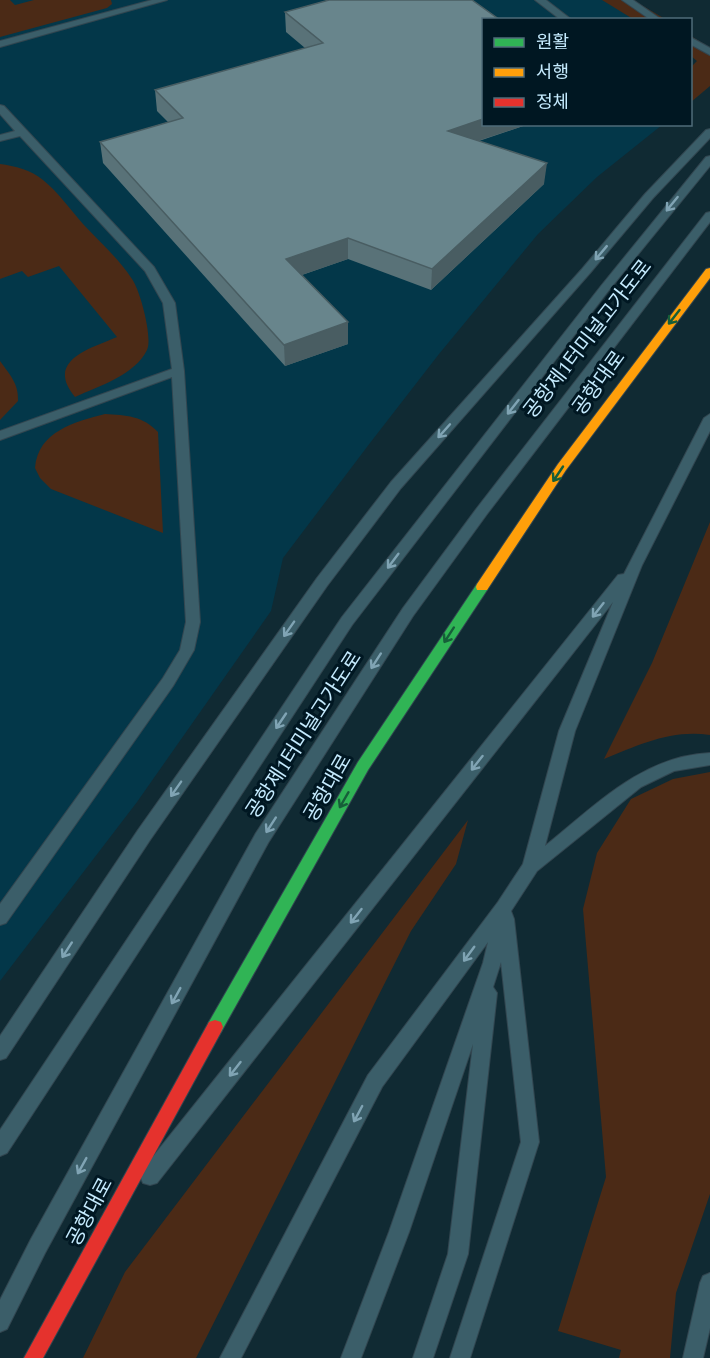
<svg xmlns="http://www.w3.org/2000/svg" width="710" height="1358" viewBox="0 0 710 1358" font-family="Spectral,'Noto Sans KR',serif">
	<rect width="100%" height="100%" fill="#102a33"/>
	<polygon fill="#033749" points="0,0 633,0 665,19 484,20 484,124 662,125 597,177 538,234 439,354 370,443 283,558 271,611 137,802 0,981"/>
	<g fill="#4b2a16">
		<polygon points="0,0 10,0 15,5 34,0 111,0 112,4 107,8 0,37"/>
		<polygon points="602,0 633,0 665,19 633,19"/>
		<polygon points="691,36 710,48 710,86 691,102 691,67 697,61 691,56"/>
		<path d="M0 164C15 166 31 170 43 180 58 192 70 209 83 224 99 241 119 259 132 279 140 290 153 338 147 350 135 375 99 386 75 397 44 360 92 348 117 337L59 266 28 277 22 271 0 279Z"/>
		<path d="M0 361C10 375 19 384 18 401L0 420Z"/>
		<path d="M105 414C126 415 143 416 158 432L163 533 51 489 40 478 35 468C38 431 75 422 105 414Z"/>
		<path d="M710 522V735C672 729 638 745 604 759L652 663Z"/>
		<polygon points="710,772 710,1194 676,1293 670,1358 619,1358 621,1350 558,1331 606,1177 583,909 597,853 631,799 673,779"/>
		<polygon points="468,820 456,864 411,931 196,1358 83,1358 125,1272"/>
	</g>
	<g fill="none" stroke-linecap="round" stroke-linejoin="round">
		<defs>
			<g id="lane">
				<polygon points="152,0 167,0 0,47 0,41"/>
				<polygon points="535,0 546,0 572,20 561,20"/>
				<polygon points="622,0 633,0 662,20 651,20"/>
				<polygon points="690,37 710,48 710,55 690,44"/>
				<polygon points="0,105 4,106 154,267 175,303 184,371 200,622 194,650 173,686 6,923 0,925 0,904 163,678 180,650 186,622 172,377 0,440 0,431 172,369 163,303 145,271 20,136 0,141 0,135 15,131 0,114"/>
				<polygon points="710,129 710,138 653,198 590,273 401,488 327,586 150,840 6,1058 0,1060 0,1036 138,830 317,578 391,482 582,269 645,194 706,130"/>
				<polygon points="710,156 710,166 609,290 352,625 7,1153 0,1156 0,1130 342,617 601,286 706,157"/>
				<polygon points="710,212 710,222 487,514 413,616 268,843 45,1253 7,1329 0,1332 0,1300 31,1239 256,833 403,608 477,508 706,213"/>
				<path d="M710 414V431L642 565 575 731 545 846C595 806 642 756 710 753V765L674 771 641 787 537 871 511 911 514 919 539 1142 470 1358H450L521 1142 501 962 493 987 497 993 468 1254 433 1358H413L448 1254 473 1044 409 1232 361 1358H341L389 1232 483 963 488 942 382 1087 241 1358H220L368 1075 498 902 523 864 559 731 613 602 157 1183 150 1185 143 1183 140 1176 143 1169 618 575 624 574 704 418Z"/>
				<polygon points="710,1273 710,1328 703,1358 683,1358 700,1283 703,1276"/>
			</g>
			<polygon id="fast" points="482,582 487,584 488,587 487,590 368,770 221,1032 215,1034 209,1032 207,1027 209,1022 358,762 477,584"/>
			<polygon id="slow" points="710,268 710,278 566,470 487,590 477,590 476,587 477,584 558,464 706,269"/>
			<polygon id="jam" points="215,1020 221,1022 223,1027 221,1032 43,1358 24,1358 209,1022"/>
		</defs>
		<use href="#lane" stroke="#324650" stroke-width="2"/>
		<use href="#fast" stroke="#324650" stroke-width="2"/>
		<use href="#slow" stroke="#324650" stroke-width="2"/>
		<use href="#jam" stroke="#324650" stroke-width="2"/>
		<use href="#lane" fill="#3b5e69" fill-rule="evenodd"/>
		<use href="#fast" fill="#30b455" fill-rule="evenodd"/>
		<use href="#slow" fill="#ff9f0a" fill-rule="evenodd"/>
		<use href="#jam" fill="#e5322d" fill-rule="evenodd"/>
	</g>
	<polygon fill="#597278" points="285,12 483,124 529,124 479,141 544,184 431,290 348,259 302,275 348,322 348,344 285,366 103,163 100,142 168,122 157,111 155,90 305,48 286,32"/>
	<g fill="#495d62">
		<polygon points="483,119 483,124 529,124 447,151 448,131"/>
		<polygon points="547,163 544,184 431,290 432,269"/>
		<polygon points="348,238 348,259 287,280 286,259"/>
		<polygon points="348,322 348,344 285,366 284,345"/>
	</g>
	<polygon fill="#68858c" stroke="#495d62" stroke-width="1.5" points="329,0 472,0 500,20 483,20 483,119 448,131 547,163 432,269 348,238 286,259 348,322 284,345 100,142 183,118 155,90 323,43 285,12"/>
	<defs><path id="oneway-shaft" d="M-6 0H5M1.5-3L5.5 0L1.5 3" fill="none" stroke-width="1.6" stroke-linecap="round" stroke-linejoin="round" transform="scale(1.5)"/></defs>
	<g stroke="#80a4b4">
		<use href="#oneway-shaft" transform="translate(672 204) rotate(129)"/>
		<use href="#oneway-shaft" transform="translate(601 253) rotate(130)"/>
		<use href="#oneway-shaft" transform="translate(513 407) rotate(128)"/>
		<use href="#oneway-shaft" transform="translate(444 431) rotate(132)"/>
		<use href="#oneway-shaft" transform="translate(393 561) rotate(127)"/>
		<use href="#oneway-shaft" transform="translate(598 610) rotate(128)"/>
		<use href="#oneway-shaft" transform="translate(289 629) rotate(125)"/>
		<use href="#oneway-shaft" transform="translate(376 661) rotate(123)"/>
		<use href="#oneway-shaft" transform="translate(281 721) rotate(124)"/>
		<use href="#oneway-shaft" transform="translate(477 763) rotate(128)"/>
		<use href="#oneway-shaft" transform="translate(176 789) rotate(125)"/>
		<use href="#oneway-shaft" transform="translate(271 825) rotate(123)"/>
		<use href="#oneway-shaft" transform="translate(356 916) rotate(128)"/>
		<use href="#oneway-shaft" transform="translate(67 950) rotate(123)"/>
		<use href="#oneway-shaft" transform="translate(469 954) rotate(126)"/>
		<use href="#oneway-shaft" transform="translate(176 996) rotate(119)"/>
		<use href="#oneway-shaft" transform="translate(235 1069) rotate(128)"/>
		<use href="#oneway-shaft" transform="translate(358 1114) rotate(118)"/>
		<use href="#oneway-shaft" transform="translate(82 1166) rotate(119)"/>
	</g>
	<g stroke="#165e39">
		<use href="#oneway-shaft" transform="translate(674 317) rotate(128)"/>
		<use href="#oneway-shaft" transform="translate(558 474) rotate(124)"/>
		<use href="#oneway-shaft" transform="translate(449 635) rotate(123)"/>
		<use href="#oneway-shaft" transform="translate(344 800) rotate(120)"/>
	</g>
	<g text-anchor="middle" dominant-baseline="central" stroke-width="6" stroke-linejoin="round" paint-order="stroke">
		<g font-size="20" fill="#c5ebfe" stroke="#001722">
			<text transform="translate(588 339) rotate(-52)">공항제1터미널고가도로</text>
			<text transform="translate(599 383) rotate(-54)">공항대로</text>
			<text transform="translate(304 735) rotate(-57)">공항제1터미널고가도로</text>
			<text transform="translate(328 788) rotate(-60)">공항대로</text>
			<text transform="translate(90 1212) rotate(-62)">공항대로</text>
		</g>
	</g>
	<rect x="482" y="18" width="210" height="108" fill="#001722" stroke="#4f6c7a" stroke-width="1.5"/>
	<rect x="494" y="38" width="30" height="9" fill="#30b455" stroke="#4f6c7a" stroke-width="1.5"/>
	<text x="536" y="48" font-size="18" fill="#c5ebfe">원활</text>
	<rect x="494" y="68" width="30" height="9" fill="#ff9f0a" stroke="#4f6c7a" stroke-width="1.5"/>
	<text x="536" y="78" font-size="18" fill="#c5ebfe">서행</text>
	<rect x="494" y="98" width="30" height="9" fill="#e5322d" stroke="#4f6c7a" stroke-width="1.5"/>
	<text x="536" y="108" font-size="18" fill="#c5ebfe">정체</text>
</svg>
